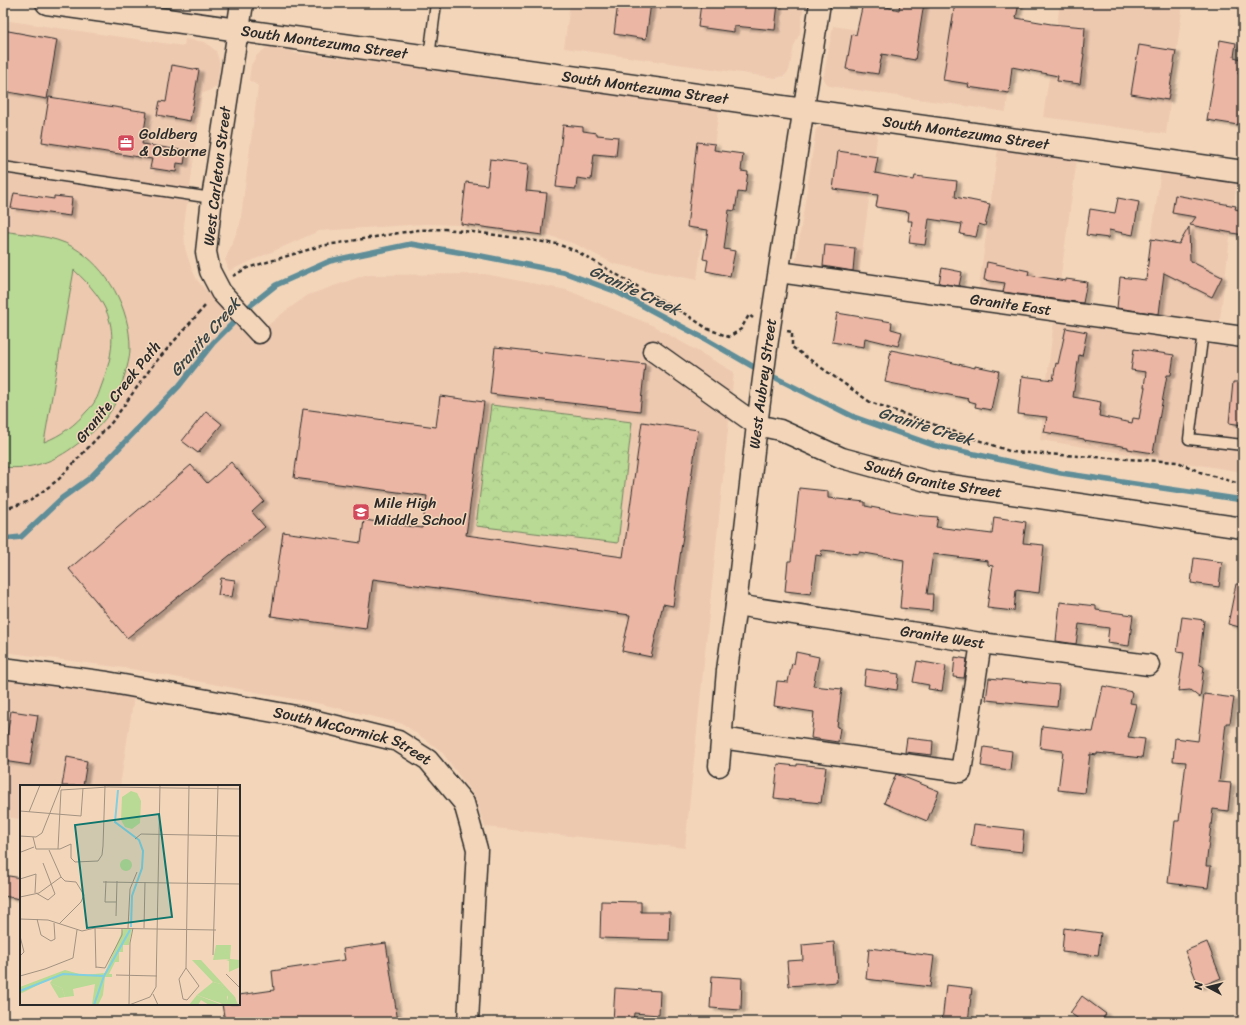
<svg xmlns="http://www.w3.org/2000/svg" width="1246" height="1025" viewBox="0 0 1246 1025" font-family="Sriracha,sans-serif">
	<defs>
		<pattern id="forest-crowns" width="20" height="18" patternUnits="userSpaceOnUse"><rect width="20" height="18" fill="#b8da94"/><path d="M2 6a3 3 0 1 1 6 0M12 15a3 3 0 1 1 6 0" fill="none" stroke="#9ebb80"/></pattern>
		<filter id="shadow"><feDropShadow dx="4.5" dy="2.5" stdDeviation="1" flood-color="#0004"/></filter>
	</defs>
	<rect width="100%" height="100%" fill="#f3d6ba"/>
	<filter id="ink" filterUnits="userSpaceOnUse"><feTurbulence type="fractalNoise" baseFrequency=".025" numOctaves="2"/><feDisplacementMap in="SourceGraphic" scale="8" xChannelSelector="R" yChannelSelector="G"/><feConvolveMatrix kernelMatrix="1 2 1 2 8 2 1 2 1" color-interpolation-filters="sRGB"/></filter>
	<g filter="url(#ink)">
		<g fill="#edc9b0">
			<polygon points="570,3 804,3 800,33 794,46 789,71 784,76 776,78 564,48"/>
			<polygon points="897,3 1020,3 1006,112 829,86 823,79 833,26 892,35"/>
			<polygon points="1060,3 1183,3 1166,134 1043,117"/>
			<polygon points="3,20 184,46 185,39 205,42 216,51 220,63 217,87 202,94 188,204 187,204 184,226 185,248 191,267 197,280 250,340 284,312 308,295 365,275 485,274 567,290 652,325 734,372 685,848 485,827 474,796 441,751 403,724 321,704 131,669 3,652"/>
			<polygon points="278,44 288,45 294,53 398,64 719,109 697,280 614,264 575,244 553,237 458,225 425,224 319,231 229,271 225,260 240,224 258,86 249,80 251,65 257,55 266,48"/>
			<polygon points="824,124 878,131 859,276 795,266 816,129"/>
			<polygon points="998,148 1077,159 1057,304 978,294"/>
			<polygon points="1161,169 1237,180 1219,328 1140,318"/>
			<polygon points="1054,319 1243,344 1243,472 1040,440"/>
			<polygon points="3,676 134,697 120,786 21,786 21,819 3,817"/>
		</g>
		<polygon fill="url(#forest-crowns)" stroke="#728260" points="491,405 632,422 618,543 476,526"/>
		<path fill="#b8da94" stroke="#728260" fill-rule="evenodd" d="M3 231C26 235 53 235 73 247 108 268 130 308 130 348 130 361 125 374 121 386 119 394 116 402 112 409 103 424 90 435 76 445 54 462 31 470 3 467ZM74 270C89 284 105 301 110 322 115 344 109 366 101 387 99 392 98 397 95 401 93 405 90 408 87 411 75 425 62 435 44 442Z"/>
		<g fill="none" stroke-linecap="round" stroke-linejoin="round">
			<polyline stroke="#5f8d98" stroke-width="5.5" points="3,539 21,537 62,498 90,478 179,386 213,343 252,304 276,285 330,261 411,244 481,256 563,272 617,292 707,340 752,366 854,417 933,445 1061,473 1243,500"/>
		</g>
		<g fill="#ebb6a3" stroke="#2b2b2b" filter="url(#shadow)">
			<polygon points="618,3 651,3 646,39 614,34"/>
			<polygon points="701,3 778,3 775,30 734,26 734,32 698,27"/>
			<polygon points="863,3 870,3 899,10 900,3 924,3 915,60 882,54 878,74 846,69 852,34 856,35"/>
			<polygon points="955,3 1019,3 1016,18 1051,24 1085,27 1083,54 1084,54 1080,84 1057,81 1058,76 1012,67 1009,93 968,87 969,84 943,80"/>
			<polygon points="3,30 57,40 47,99 3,91"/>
			<polygon points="1220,40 1236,43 1234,57 1241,59 1238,74 1243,75 1243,95 1238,125 1207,120"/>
			<polygon points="1139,45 1176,51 1168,100 1131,94"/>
			<polygon points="172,65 199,70 190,121 157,115 160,101 166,102"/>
			<polygon points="49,97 147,112 142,144 186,151 184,164 177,163 176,172 150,168 152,159 42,142"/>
			<polygon points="563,125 583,127 583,131 597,133 597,135 618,137 616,156 594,154 591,180 577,178 576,189 556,187"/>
			<polygon points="697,142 715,144 714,150 743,154 741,171 748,172 745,193 738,192 735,211 729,210 724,249 735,251 730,276 706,271 708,260 703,259 708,230 687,227"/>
			<polygon points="838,151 878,157 875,173 914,180 915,176 957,181 955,197 990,204 985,226 979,224 976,237 960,234 962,224 929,219 925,245 909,243 912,221 908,221 909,212 876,207 878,195 833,189"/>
			<polygon points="490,159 529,164 526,191 547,193 542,235 461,224 466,182 487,185"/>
			<polygon points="14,193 54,199 54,196 72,198 70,216 11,208"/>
			<polygon points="1175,195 1236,206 1235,209 1243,211 1243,235 1190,225 1196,217 1172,213"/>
			<polygon points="1118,198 1139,202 1133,235 1109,230 1108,238 1086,235 1090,209 1115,213"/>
			<polygon points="1189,227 1190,261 1222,277 1212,297 1164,273 1159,314 1117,308 1120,277 1146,280 1151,239 1179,244"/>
			<polygon points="825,245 855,248 853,271 823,266"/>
			<polygon points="987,262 1029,271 1028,275 1066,281 1066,279 1087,282 1083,303 1003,292 1005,283 984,280"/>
			<polygon points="942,268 962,272 959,286 939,283"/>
			<polygon points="837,313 892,322 891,329 902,332 898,346 865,338 864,347 832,342"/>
			<polygon points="1066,328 1087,332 1082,356 1079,355 1073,397 1101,402 1099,416 1132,423 1133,418 1139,419 1145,387 1144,387 1146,372 1131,370 1134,349 1174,355 1171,375 1167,375 1153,453 1128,449 1128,447 1084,440 1084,439 1044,432 1047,417 1018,414 1022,376 1053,380 1056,363 1058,364"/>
			<polygon points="495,347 645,364 640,411 490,394"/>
			<polygon points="891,350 941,360 975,368 975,366 999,371 991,410 975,407 976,403 968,401 969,399 885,382"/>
			<polygon points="1233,382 1243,382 1243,425 1229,423"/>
			<polygon points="440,396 484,402 466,535 623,557 642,422 698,430 673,606 663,604 651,657 622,651 630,615 373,579 366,629 271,616 283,532 361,543 364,520 422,528 427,496 294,478 303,409 436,427"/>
			<polygon points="206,411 222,424 198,453 182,441"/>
			<polygon points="231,462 264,501 252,512 265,527 127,638 69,569 191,465 207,483"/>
			<polygon points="799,488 828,491 828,498 865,502 865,506 914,515 938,517 936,527 992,534 994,517 1026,522 1023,543 1044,545 1039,593 1016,590 1014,611 987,608 993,566 988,565 988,561 933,554 927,594 933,594 932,611 900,608 904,560 859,552 859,554 822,550 821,556 816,555 811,594 785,591 788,561 791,561"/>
			<polygon points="1194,558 1222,562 1219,587 1191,583"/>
			<polygon points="221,578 235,580 232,597 218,595"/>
			<polygon points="1236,584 1243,584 1243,628 1228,624"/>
			<polygon points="1060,602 1096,606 1096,610 1133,615 1129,646 1107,643 1109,628 1079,624 1076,644 1056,641"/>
			<polygon points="1182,617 1204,620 1199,664 1204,667 1200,698 1190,690 1178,691 1184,653 1177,652"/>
			<polygon points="796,652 819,657 813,686 842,689 837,727 840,728 838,742 811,738 814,712 774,706 777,681 788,682 792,663 794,664"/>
			<polygon points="955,657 967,659 964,678 953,677"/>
			<polygon points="917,661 946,666 942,691 928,689 929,685 913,682"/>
			<polygon points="866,669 899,674 897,690 864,685"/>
			<polygon points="989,678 1059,685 1057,707 986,700"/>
			<polygon points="1103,686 1132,692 1130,703 1136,704 1128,737 1145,739 1142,758 1097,753 1097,755 1090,754 1085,793 1058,790 1063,751 1040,748 1042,726 1093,732"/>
			<polygon points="1204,694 1234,698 1230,723 1226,723 1219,782 1231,783 1228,811 1213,809 1206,866 1211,866 1208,888 1168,883 1175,821 1179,821 1186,762 1173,761 1175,738 1198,741"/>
			<polygon points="11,711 38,715 30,765 3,761"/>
			<polygon points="907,738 933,741 932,755 905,752"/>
			<polygon points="984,747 1012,751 1010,770 981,766"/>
			<polygon points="67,757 87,761 83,786 62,786"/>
			<polygon points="778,764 797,766 797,764 826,767 821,803 774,798"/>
			<polygon points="896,774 939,791 927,821 884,803"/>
			<polygon points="974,824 1024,830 1022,852 971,846"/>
			<polygon points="3,875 21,878 21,899 3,896"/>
			<polygon points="601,901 641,902 641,912 670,912 669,940 600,938"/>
			<polygon points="1064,928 1101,933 1098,956 1062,952"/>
			<polygon points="834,942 837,982 789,986 787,961 803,960 802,945"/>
			<polygon points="1207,942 1221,978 1199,987 1185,951"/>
			<polygon points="386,943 398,1022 225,1022 222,1004 239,1004 239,995 274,990 272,971 345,960 343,949"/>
			<polygon points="869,948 934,956 930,987 866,979"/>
			<polygon points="712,976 742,978 741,1010 710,1008"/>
			<polygon points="946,985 972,988 968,1022 942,1022"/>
			<polygon points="615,988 660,991 659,1015 634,1013 633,1022 613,1022"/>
			<polygon points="1082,996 1106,1014 1100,1022 1083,1022 1070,1013"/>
		</g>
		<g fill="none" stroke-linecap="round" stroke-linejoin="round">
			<defs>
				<g id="service">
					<polyline points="429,57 436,3"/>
					<polyline points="3,167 212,198"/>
					<polyline points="1203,332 1189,439 1243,445"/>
				</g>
				<g id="minor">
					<polyline points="238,30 212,198 206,252 210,271 221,292 259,333"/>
					<path id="s1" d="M779 272 1243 337"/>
					<path id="s2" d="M653 351 757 425 780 430 842 458 930 482 1243 528"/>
					<path id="s3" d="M736 605 981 643 1149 665"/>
					<path id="s4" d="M3 668 107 682 296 716 398 741 428 760 464 803 477 849 468 1022"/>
					<polyline points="721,738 961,772 981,643"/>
					<path id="s5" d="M719 766 727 670 736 605 757 425 768 340 820 3"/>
				</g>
				<polyline id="tertiary" points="238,30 242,3"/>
				<g id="primary">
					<path id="s6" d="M47 3 1243 172"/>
				</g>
			</defs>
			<use href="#service" stroke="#2b2b2b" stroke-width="13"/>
			<use href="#minor" stroke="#2b2b2b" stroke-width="23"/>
			<use href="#tertiary" stroke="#2b2b2b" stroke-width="25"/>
			<use href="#primary" stroke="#2b2b2b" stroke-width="25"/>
			<g stroke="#2b2b2b" stroke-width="2.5" stroke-dasharray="4 3" stroke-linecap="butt">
				<polyline points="233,276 247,268 321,246 417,230 444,229 482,233 557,244 576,251 687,315 708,329 729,337 741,329 749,315 753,318"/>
				<polyline points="787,331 792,332 792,347 870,402 1012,452 1178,462 1200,472 1243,485"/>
				<polyline points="3,508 11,507 30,501 59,479 112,422 153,365 205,306"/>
			</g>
			<use href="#service" stroke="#f3d6ba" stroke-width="10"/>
			<use href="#minor" stroke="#f3d6ba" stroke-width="20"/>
			<use href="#tertiary" stroke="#f3d6ba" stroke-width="22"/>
			<use href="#primary" stroke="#f3d6ba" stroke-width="22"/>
		</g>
	</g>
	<defs>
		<symbol id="office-square" viewBox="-11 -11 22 22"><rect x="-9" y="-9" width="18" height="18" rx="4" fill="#d1495b" stroke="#f3d6ba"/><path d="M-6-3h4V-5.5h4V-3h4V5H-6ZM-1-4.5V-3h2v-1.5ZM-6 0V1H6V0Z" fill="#fff"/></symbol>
		<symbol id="school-square" viewBox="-11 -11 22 22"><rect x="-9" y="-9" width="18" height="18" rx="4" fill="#d1495b" stroke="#f3d6ba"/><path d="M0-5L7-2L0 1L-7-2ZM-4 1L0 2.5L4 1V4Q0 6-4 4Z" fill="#fff"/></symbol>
	</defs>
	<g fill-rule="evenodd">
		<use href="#office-square" x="116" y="133" width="20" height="20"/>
		<use href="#school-square" x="351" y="502" width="20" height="20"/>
	</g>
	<g text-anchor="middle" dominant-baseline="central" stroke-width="3" stroke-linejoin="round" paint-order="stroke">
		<g font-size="15" fill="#2b2b2b" stroke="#f3d6ba">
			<text stroke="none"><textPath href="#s6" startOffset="280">South Montezuma Street</textPath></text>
			<text stroke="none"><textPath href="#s6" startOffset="604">South Montezuma Street</textPath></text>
			<text stroke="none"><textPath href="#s6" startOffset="928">South Montezuma Street</textPath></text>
			<text transform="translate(217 176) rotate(-83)">West Carleton Street</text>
			<text stroke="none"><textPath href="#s1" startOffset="234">Granite East</textPath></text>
			<text stroke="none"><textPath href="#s5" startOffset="385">West Aubrey Street</textPath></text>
			<text transform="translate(118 392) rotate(-51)">Granite Creek Path</text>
			<text stroke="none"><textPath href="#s2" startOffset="313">South Granite Street</textPath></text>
			<text stroke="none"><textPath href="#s3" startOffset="209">Granite West</textPath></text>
			<text stroke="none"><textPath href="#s4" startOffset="357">South McCormick Street</textPath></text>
		</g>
		<g font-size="15" fill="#2b2b2b" stroke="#f3d6ba" text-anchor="start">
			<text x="139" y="134">Goldberg<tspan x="139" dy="17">&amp; Osborne</tspan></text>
			<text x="374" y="503">Mile High<tspan x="374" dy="17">Middle School</tspan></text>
		</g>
		<g font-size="16" font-style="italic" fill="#384446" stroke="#f3d6ba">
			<text transform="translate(635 290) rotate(25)">Granite Creek</text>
			<text transform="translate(205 337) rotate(-49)">Granite Creek</text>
			<text transform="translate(926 426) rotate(17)">Granite Creek</text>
		</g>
	</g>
	<g transform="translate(20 785)">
		<rect width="220" height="220" fill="#f3d6ba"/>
		<path d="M210 174 220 175V182L209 187V176L206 175ZM193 197 201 199 207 209V216L203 219 177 210ZM30 198 42 203 45 212 39 213Z" fill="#b8da94"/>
		<path d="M100 80a6 6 0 1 1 12 0a6 6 0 1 1-12 0ZM103 144H112L109 160H103V167H99V177H95L89 189H92V192H85L83 210 78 220H72L75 199 53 204 54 211 45 212 42 203 30 198 34 192 0 209V202L45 185 63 190 85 188ZM196 160H211L210 174 193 175ZM172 175H181L215 212 218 220H189L181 215 178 220H169L177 210 200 219 207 216 208 212 201 199 193 197Z" fill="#b8da94"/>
		<path d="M111 6 117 8 121 16 120 38 112 44 105 42 101 35 102 12Z" fill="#b8da94"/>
		<path fill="none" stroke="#81cfe0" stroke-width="2" d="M98 5 95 37 119 55 123 66 122 83 112 111 111 142M0 206 43 189 84 191M74 220 84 191 110 145"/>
		<path fill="none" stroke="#a39281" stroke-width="1" d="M0 26 61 31 63 3M9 27 20 0M0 51 16 52 22 48 41 0M13 52 16 64H40L51 59V73L55 77 78 76 82 70 83 61 85 1M115 54 121 49 220 51M38 64 41 5 88 2 220 4M29 65 41 92 45 96 56 97 64 110 61 117 39 139M1 67 14 62M0 94 16 89 15 108M86 96 85 117H96M83 97 220 99M16 108 28 115 35 109 23 78M0 112 19 108 41 92M96 131 97 96M0 134 28 135 62 146 75 143 196 145M17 134 21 150 31 156 35 154 34 138M75 143 76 183M108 143 110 104 117 87M124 143 125 97M0 151 4 167 0 171M193 170 198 0M76 182 85 183 102 150V143M166 183 179 201 167 215 163 214 159 194 166 183 169 0M206 189 220 203M96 190 137 191M0 191 25 184 53 173 57 145M133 209 138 220M109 220 110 158 113 143M109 220 130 212 136 202 140 0"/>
		<path fill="#0f766e" fill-opacity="0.15" stroke="#0f766e" stroke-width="2" d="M139 29 152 132 67 143 55 40Z"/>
		<rect width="220" height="220" fill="none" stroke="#2b2b2b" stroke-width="2"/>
	</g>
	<rect width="1246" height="1025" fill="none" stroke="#f3d6ba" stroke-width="16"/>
	<rect x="8" y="8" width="1230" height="1009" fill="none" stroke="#2b2b2b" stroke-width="1.5" filter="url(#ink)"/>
	<g transform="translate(1208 987) rotate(277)" stroke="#f3d6ba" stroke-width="3" paint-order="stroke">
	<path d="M0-3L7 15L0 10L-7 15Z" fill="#2b2b2b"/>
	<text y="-6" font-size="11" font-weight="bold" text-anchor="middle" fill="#2b2b2b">N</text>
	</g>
</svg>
